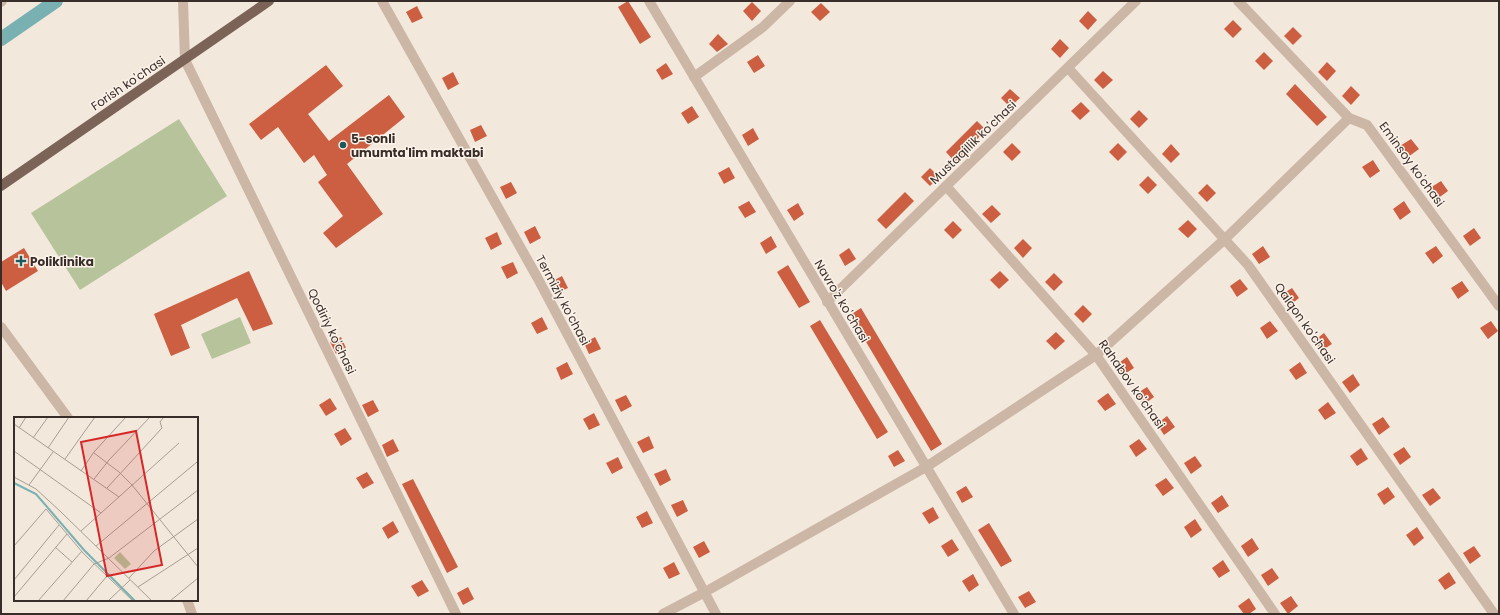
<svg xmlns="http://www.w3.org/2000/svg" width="1500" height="615" viewBox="0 0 1500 615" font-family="Poppins,sans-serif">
	<rect width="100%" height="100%" fill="#f3e8dc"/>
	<g fill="#b7c49b">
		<polygon points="179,119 227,196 80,290 31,213"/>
		<polygon points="240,317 251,343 212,359 201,334"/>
	</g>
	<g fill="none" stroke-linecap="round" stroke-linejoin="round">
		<polyline stroke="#79b1b2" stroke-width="14" points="1,39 56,1"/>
	</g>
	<g fill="#cc5f41">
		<polygon points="628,1 651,37 640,44 618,7"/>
		<polygon points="752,2 761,11 752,21 743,11"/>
		<polygon points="821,3 830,12 820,21 811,12"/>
		<polygon points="417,6 423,18 412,23 406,12"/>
		<polygon points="1088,11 1097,20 1088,30 1079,21"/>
		<polygon points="1233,20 1242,29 1233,38 1224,29"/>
		<polygon points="1293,27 1302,36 1293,45 1284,36"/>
		<polygon points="718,34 728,44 717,52 709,44"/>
		<polygon points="1060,39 1069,48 1060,58 1051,49"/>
		<polygon points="1264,52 1273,61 1264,70 1255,61"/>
		<polygon points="758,55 765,66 754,73 747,62"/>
		<polygon points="1327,62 1336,71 1327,81 1318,72"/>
		<polygon points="666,63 673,74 662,80 656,70"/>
		<polygon points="326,65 343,86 308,114 329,141 389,95 405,117 347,164 383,214 336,248 323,233 343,216 318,182 327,175 314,155 304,163 278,127 261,140 249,124"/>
		<polygon points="1103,71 1113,80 1103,89 1094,80"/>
		<polygon points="453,72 459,84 448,90 442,78"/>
		<polygon points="1295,84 1327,117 1317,126 1286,94"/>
		<polygon points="1351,86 1360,95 1351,105 1342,96"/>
		<polygon points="1010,89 1020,98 1010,107 1001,98"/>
		<polygon points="1081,102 1090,111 1080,120 1071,111"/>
		<polygon points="692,106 699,117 688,124 681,113"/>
		<polygon points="1139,110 1148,119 1139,128 1130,119"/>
		<polygon points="977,121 986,130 955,162 946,152"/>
		<polygon points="481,125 487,136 475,142 470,130"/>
		<polygon points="753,128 759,139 748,146 742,135"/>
		<polygon points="1411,139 1419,149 1408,157 1400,146"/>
		<polygon points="1012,143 1021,152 1012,161 1003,152"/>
		<polygon points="1118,143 1127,152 1118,161 1109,152"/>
		<polygon points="1171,144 1180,154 1171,163 1162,154"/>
		<polygon points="1373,160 1380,171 1370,178 1362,167"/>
		<polygon points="729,167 735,178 724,184 718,173"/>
		<polygon points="930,168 939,177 930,186 921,177"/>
		<polygon points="1148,176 1157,185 1148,194 1139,185"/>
		<polygon points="1441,181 1448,191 1437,199 1430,188"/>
		<polygon points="511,182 517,193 506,199 500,187"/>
		<polygon points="1207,184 1216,193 1207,202 1198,193"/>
		<polygon points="905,192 914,201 886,229 877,220"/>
		<polygon points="749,201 756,212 745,218 738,207"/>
		<polygon points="1404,201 1411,212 1400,220 1393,209"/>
		<polygon points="798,203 804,214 794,221 787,210"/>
		<polygon points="992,205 1001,214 991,223 982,214"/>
		<polygon points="1188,220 1197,229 1188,238 1178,229"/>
		<polygon points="953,221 962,230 953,239 944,230"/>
		<polygon points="535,226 541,238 530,244 524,232"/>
		<polygon points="1474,228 1481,238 1470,246 1463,236"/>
		<polygon points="497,232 502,244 491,250 485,238"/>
		<polygon points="771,236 777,247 766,254 760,243"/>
		<polygon points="1023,239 1032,248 1023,258 1014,248"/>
		<polygon points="1263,246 1270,257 1259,264 1252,254"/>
		<polygon points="1436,246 1443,256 1433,264 1425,253"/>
		<polygon points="24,248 38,271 6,291 1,282 1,262"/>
		<polygon points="849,248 856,259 845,266 839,255"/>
		<polygon points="513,262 518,273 507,279 501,267"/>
		<polygon points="788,265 810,302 799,308 777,272"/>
		<polygon points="249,271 273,324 253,331 237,298 181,325 190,348 171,356 154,314"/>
		<polygon points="1000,271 1009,280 999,289 990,280"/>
		<polygon points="1054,273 1063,282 1054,291 1045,282"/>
		<polygon points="562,276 568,288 557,293 551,282"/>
		<polygon points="1240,279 1248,289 1237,297 1230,286"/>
		<polygon points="1462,281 1469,291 1458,299 1451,288"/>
		<polygon points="1292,288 1299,298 1289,306 1281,295"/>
		<polygon points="1083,305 1092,314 1083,323 1074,314"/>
		<polygon points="861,308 942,444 931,451 850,315"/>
		<polygon points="542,317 548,329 537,334 531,323"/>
		<polygon points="820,320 888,432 877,439 810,326"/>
		<polygon points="1270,321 1278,331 1267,339 1260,328"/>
		<polygon points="1491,321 1498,331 1488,339 1480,328"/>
		<polygon points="1056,332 1065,341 1055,350 1046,341"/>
		<polygon points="1324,333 1332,344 1321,351 1314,341"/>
		<polygon points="341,337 346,348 336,354 330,342"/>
		<polygon points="595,337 601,349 589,354 584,343"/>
		<polygon points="1127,357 1134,368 1123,375 1116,365"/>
		<polygon points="567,362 573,374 561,380 556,368"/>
		<polygon points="1300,362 1307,373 1296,380 1289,370"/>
		<polygon points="1353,374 1360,385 1350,393 1342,382"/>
		<polygon points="1147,387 1154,397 1143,405 1136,394"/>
		<polygon points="1108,393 1116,404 1105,411 1097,401"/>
		<polygon points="626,395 632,406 621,412 615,400"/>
		<polygon points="330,398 337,409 326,416 319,405"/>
		<polygon points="373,400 379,411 368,417 362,405"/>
		<polygon points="1328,402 1336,413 1325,420 1318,410"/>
		<polygon points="594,413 600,425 589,430 583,419"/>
		<polygon points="1167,416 1175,427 1164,435 1157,424"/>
		<polygon points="1383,417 1390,427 1379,435 1372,424"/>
		<polygon points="345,428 352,439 341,446 334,434"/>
		<polygon points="649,436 654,448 643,453 637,442"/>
		<polygon points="393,439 399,451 387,457 382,445"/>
		<polygon points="1139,439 1147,449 1136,457 1129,446"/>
		<polygon points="1404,447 1411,457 1400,465 1393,454"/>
		<polygon points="1361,448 1368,459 1357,466 1350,456"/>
		<polygon points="898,450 905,461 894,467 888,456"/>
		<polygon points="1195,456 1202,466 1191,474 1184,463"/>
		<polygon points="618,457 623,468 612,474 606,463"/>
		<polygon points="666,469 671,480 660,486 654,474"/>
		<polygon points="367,472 374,483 363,489 356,478"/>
		<polygon points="1166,478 1174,488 1163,496 1155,485"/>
		<polygon points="413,479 458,567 447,573 402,484"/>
		<polygon points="966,486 973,497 962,503 956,492"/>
		<polygon points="1388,487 1395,497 1384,505 1377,494"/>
		<polygon points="1433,488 1441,498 1430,506 1422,495"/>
		<polygon points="1222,495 1229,506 1218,513 1211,503"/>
		<polygon points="683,500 688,511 677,517 671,505"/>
		<polygon points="933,507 939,518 929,524 922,513"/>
		<polygon points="647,511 653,523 642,528 636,517"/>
		<polygon points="1195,519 1202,530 1191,538 1184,527"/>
		<polygon points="393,521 399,532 388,539 382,528"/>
		<polygon points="989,523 1012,561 1001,567 978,530"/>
		<polygon points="1417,527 1424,538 1414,546 1406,535"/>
		<polygon points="1252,538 1259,549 1248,557 1241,546"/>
		<polygon points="952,539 959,550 948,557 941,546"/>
		<polygon points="704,541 710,552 699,558 693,547"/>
		<polygon points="1474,546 1481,556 1470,564 1463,553"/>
		<polygon points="1223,560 1230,571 1219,578 1212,568"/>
		<polygon points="674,562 680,574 669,579 663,568"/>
		<polygon points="1272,568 1279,578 1268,586 1261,575"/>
		<polygon points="1449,572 1456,583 1445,590 1438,580"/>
		<polygon points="973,574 979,585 969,592 962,581"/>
		<polygon points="422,580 429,591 418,597 411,586"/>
		<polygon points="468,587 474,599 463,605 457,593"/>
		<polygon points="1029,591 1036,602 1025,608 1018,597"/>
		<polygon points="1291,596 1298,606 1288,614 1280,603"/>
		<polygon points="1249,598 1256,609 1249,614 1244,614 1238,606"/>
	</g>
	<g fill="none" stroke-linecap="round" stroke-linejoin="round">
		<g stroke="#ccb7a7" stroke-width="10">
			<polyline points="183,1 185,60 456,614"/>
			<polyline points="382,1 537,277 716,614"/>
			<polyline points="649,1 1014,614"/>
			<polyline points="1238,1 1349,118 1367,125 1499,306"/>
			<polyline points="1,2 2,1"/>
			<polyline points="1068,68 1248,265 1494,614"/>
			<polyline points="694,77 763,27 790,1"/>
			<polyline points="946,186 1096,355 1275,614"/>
			<polyline points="827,302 1136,1"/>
			<polyline points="1,327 68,418"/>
			<polyline points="187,600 192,614"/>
			<polyline points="663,614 705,592 926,467 1096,355 1225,239 1349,118"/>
		</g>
		<polyline stroke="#7b6358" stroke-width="10" points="1,186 269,1"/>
	</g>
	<g fill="#1b5a5c" stroke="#fbf2e9" stroke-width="1.5">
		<circle cx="343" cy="145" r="4"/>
		<path d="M19 255h4v4h4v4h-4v4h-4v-4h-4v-4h4z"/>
	</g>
	<g text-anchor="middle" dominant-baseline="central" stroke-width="3" stroke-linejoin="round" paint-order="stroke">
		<g font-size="12" fill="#382d28" stroke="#fbf2e9">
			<text transform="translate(128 83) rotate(-34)">Forish ko'chasi</text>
			<text transform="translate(973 142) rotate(-44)">Mustaqillik ko'chasi</text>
			<text transform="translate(1412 164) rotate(54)">Eminsoy ko'chasi</text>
			<text transform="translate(563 300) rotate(62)">Termiziy ko'chasi</text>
			<text transform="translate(842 301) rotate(59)">Navro'z ko'chasi</text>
			<text transform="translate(1305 323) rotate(55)">Qalqon ko'chasi</text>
			<text transform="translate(332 331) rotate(64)">Qodiriy ko'chasi</text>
			<text transform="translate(1132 384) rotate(55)">Rahabov ko'chasi</text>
		</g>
		<g font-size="12" font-weight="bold" fill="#382d28" stroke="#fbf2e9" text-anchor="start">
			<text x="351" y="138">5-sonli<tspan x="351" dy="14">umumta'lim maktabi</tspan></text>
			<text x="30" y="261">Poliklinika</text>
		</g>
	</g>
	<g transform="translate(14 417)">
		<rect width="184" height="184" fill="#f3e8dc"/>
		<path d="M106 135 117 147 111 152 100 141Z" fill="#b7c49b"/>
		<path fill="none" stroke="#79b1b2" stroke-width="2" d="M0 66 22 77 70 133 121 184"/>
		<path fill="none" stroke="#a89d94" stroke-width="1" d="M0 7 105 80M5 11 12 0M19 21 34 0M34 31 55 0M0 34 87 96M80 36 105 55 118 68 184 150M51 42 81 0M67 54 80 35 112 0M0 60 22 72 46 94 138 184M80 62 95 43 136 0M15 68 39 35M93 71 148 11 146 5 149 1M67 114 165 26M0 129 32 92 69 136 119 184M82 129 183 45M41 130 58 145M115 161 140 134 184 102M0 163 45 108M124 170 184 131M0 180 53 117M24 184 68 134M49 184 80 147 95 141 184 73M72 184 93 159M94 184 116 163M156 184 184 161"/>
		<path fill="#d62828" fill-opacity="0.15" stroke="#d62828" stroke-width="2" d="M122 14 148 148 93 159 67 25Z"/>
		<rect width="184" height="184" fill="none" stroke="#382d28" stroke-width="2"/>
	</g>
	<rect width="1500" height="615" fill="none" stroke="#382d28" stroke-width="4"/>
</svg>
